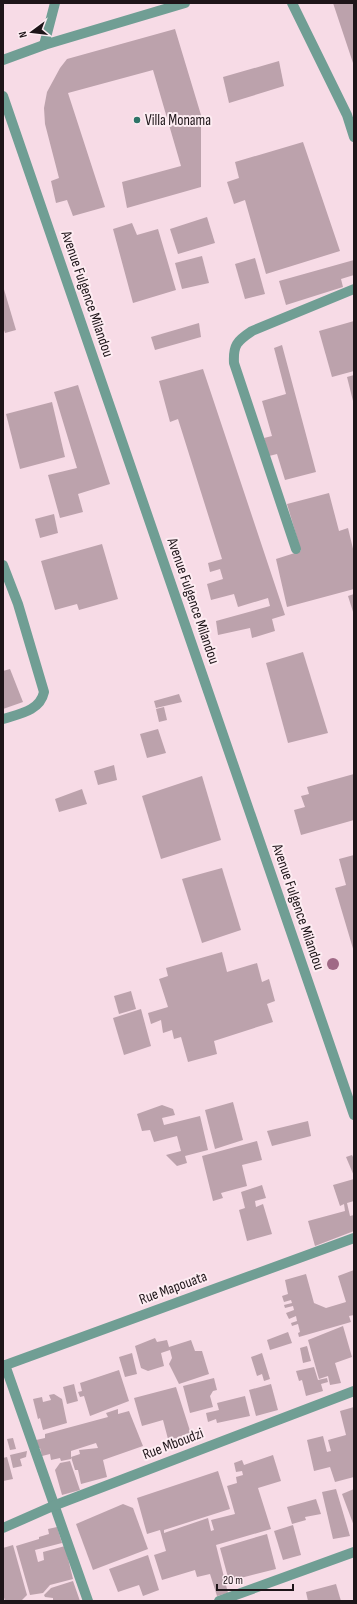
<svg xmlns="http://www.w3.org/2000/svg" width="357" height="1604" viewBox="0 0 357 1604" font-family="'Sofia Sans Condensed',sans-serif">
	<rect width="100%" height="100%" fill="#f7dbe6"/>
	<g fill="#bca2ac">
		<polygon points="333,3 354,3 354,66"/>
		<polygon points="175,29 201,115 201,187 127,208 122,182 181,166 153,70 68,93 105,207 73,216 67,200 56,203 51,181 59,178 45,124 44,108 47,92 60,68 67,59"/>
		<polygon points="279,61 284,86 229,103 223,77"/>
		<polygon points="303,142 340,251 266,274 245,200 234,204 227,182 239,178 235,162"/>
		<polygon points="207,217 215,243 178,254 170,229"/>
		<polygon points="132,223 137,235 158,229 176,290 133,303 113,229"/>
		<polygon points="202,256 209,283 182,289 175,263"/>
		<polygon points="255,258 265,294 245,299 235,264"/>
		<polygon points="354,260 354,275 341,279 343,287 286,305 279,281"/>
		<polygon points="3,286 16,330 5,333 3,327"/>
		<polygon points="354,321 354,371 332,377 319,331"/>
		<polygon points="199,323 201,337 155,350 151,337"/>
		<polygon points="282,345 316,472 285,480 277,454 269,456 264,438 272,436 262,401 286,394 274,348"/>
		<polygon points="203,369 285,615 272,619 275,631 252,638 250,628 218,635 216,621 270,606 268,598 238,607 234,594 211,600 207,584 223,579 220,569 210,572 208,563 222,559 178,419 170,422 159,381"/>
		<polygon points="354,375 354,401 353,401 347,377"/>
		<polygon points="78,385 110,484 78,494 83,512 60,518 48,475 77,468 54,392"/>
		<polygon points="52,402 65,457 20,469 6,414"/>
		<polygon points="329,493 339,531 348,528 354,553 354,589 287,607 276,559 301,551 287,504"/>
		<polygon points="54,514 58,533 40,538 35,519"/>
		<polygon points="102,544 118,599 79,610 77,604 55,610 41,561"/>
		<polygon points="354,594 354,615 348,596"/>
		<polygon points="303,652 328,733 288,743 266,663"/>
		<polygon points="10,669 23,702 3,709 3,671"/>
		<polygon points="179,694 182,702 156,708 154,701"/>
		<polygon points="164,707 167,720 159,722 156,709"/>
		<polygon points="158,729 166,753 147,758 140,734"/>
		<polygon points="114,765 117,780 98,785 94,771"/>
		<polygon points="354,774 354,820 301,835 294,810 305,807 301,796 309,794 307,787"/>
		<polygon points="202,776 221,840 161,859 142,796"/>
		<polygon points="82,789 87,804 59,812 55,799"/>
		<polygon points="354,855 354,952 335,888 346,885 339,859"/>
		<polygon points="222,868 241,930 202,943 182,879"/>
		<polygon points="222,952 227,972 257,963 262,982 269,979 275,1001 267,1004 273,1022 214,1041 217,1054 188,1062 181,1037 174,1039 172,1030 163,1033 161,1020 151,1024 148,1013 168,1007 159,979 168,976 166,968"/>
		<polygon points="131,991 136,1009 119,1014 114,996"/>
		<polygon points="141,1009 151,1046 124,1055 113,1018"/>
		<polygon points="233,1102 243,1140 215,1149 205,1110"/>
		<polygon points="162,1105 173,1109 175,1115 162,1118 164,1125 200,1116 208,1150 185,1156 187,1163 177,1166 166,1155 181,1151 177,1136 154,1142 150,1130 142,1131 137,1114"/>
		<polygon points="308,1121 311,1136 272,1146 267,1131"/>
		<polygon points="257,1141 262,1160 242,1165 247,1186 221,1193 223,1198 213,1201 202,1156"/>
		<polygon points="352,1155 354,1159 354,1176 346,1157"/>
		<polygon points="354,1179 354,1201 347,1203 350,1216 354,1215 354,1231 315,1246 308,1221 345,1211 344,1204 340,1206 333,1185"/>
		<polygon points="262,1185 266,1198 255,1201 256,1207 263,1204 272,1234 247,1241 239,1210 245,1208 241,1192"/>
		<polygon points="354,1270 354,1315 349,1316 351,1322 299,1337 298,1333 300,1332 298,1324 292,1326 291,1323 297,1321 296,1316 289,1319 286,1313 294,1310 293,1306 285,1308 284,1305 292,1303 291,1300 284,1302 282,1296 288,1294 285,1280 306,1274 314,1303 326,1308 346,1302 338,1276"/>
		<polygon points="343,1326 352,1357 335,1363 341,1383 330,1385 328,1376 319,1379 308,1340"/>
		<polygon points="288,1332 292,1343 270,1350 267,1340"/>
		<polygon points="155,1338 157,1342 167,1340 169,1347 191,1340 195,1351 202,1351 209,1374 179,1384 169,1364 172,1358 170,1350 161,1353 164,1366 148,1371 141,1368 135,1346"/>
		<polygon points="307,1346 311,1361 303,1363 300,1348"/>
		<polygon points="132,1353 137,1374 125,1377 119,1357"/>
		<polygon points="262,1353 270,1379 264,1381 262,1374 257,1376 251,1357"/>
		<polygon points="314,1367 318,1380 327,1378 328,1382 321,1384 323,1391 306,1396 302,1380 299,1381 296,1371"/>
		<polygon points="119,1370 129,1401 90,1416 84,1396 80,1397 78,1392 82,1391 80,1383"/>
		<polygon points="214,1378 217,1390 213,1391 210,1396 213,1407 190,1413 183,1386"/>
		<polygon points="74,1384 78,1401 67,1404 63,1387"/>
		<polygon points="271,1384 278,1410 256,1416 249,1390"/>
		<polygon points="176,1387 191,1434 173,1442 168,1439 163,1420 142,1426 134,1398"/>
		<polygon points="54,1394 62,1399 67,1423 43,1430 40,1418 38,1419 33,1399 42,1397 43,1402 51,1400 49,1395"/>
		<polygon points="245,1396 250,1416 217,1423 216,1419 208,1422 206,1413 219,1410 217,1403"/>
		<polygon points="354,1407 354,1477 335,1482 330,1467 314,1471 307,1440 323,1436 327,1452 331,1451 328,1440 346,1435 340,1411"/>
		<polygon points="118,1409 118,1414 129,1411 143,1446 103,1460 107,1477 81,1484 78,1470 75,1470 71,1457 80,1454 79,1450 98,1448 96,1443 71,1451 71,1459 61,1461 60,1458 51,1460 50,1454 42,1456 40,1448 38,1448 36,1440 45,1438 45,1434 108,1417 106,1413"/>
		<polygon points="13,1438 16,1449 10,1450 7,1439"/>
		<polygon points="27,1451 26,1457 20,1459 22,1466 13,1468 10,1455"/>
		<polygon points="273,1455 281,1481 258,1488 271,1529 216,1545 228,1593 217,1596 210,1574 197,1577 195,1570 162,1580 154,1555 166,1551 160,1530 147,1534 137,1498 218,1471 230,1509 164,1530 164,1533 208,1518 211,1531 214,1530 211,1520 235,1514 227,1486 237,1483 236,1477 243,1475 242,1471 236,1472 234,1463 242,1460 244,1465"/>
		<polygon points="7,1457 13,1479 3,1481 3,1458"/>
		<polygon points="70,1461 80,1490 62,1495 55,1470 60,1463"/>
		<polygon points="336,1489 350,1536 333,1539 322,1492"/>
		<polygon points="354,1489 354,1526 342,1494"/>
		<polygon points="316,1499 321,1514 305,1517 306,1520 292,1524 287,1507"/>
		<polygon points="123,1504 133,1508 148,1549 93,1570 76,1524"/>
		<polygon points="293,1525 301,1555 283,1560 274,1531"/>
		<polygon points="57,1527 62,1543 35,1550 38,1562 44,1560 43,1552 65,1546 73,1579 50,1585 43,1593 30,1595 16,1546 39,1539 39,1537 49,1534 48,1529"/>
		<polygon points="267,1534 276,1569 229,1581 220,1548"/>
		<polygon points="13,1545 27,1595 21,1601 5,1601 3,1594 3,1548"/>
		<polygon points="148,1555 159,1590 143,1596 139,1585 118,1592 109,1569"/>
		<polygon points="73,1581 80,1601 53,1601 53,1598 45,1597 44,1595 51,1588"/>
		<polygon points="336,1584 341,1601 308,1601 306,1592"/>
	</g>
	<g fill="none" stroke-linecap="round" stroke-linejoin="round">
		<g stroke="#709e94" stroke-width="10">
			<polyline points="292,3 347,115 354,137"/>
			<polyline points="44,45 55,3"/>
			<polyline points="3,60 44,45 185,3"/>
			<polyline points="3,96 354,1115"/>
			<path d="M296 549 234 363C233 345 237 341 252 331L354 289"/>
			<path d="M3 565 18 604 44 692C40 711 19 714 3 719"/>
			<polyline points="5,1365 88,1601"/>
			<polyline points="3,1366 354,1238"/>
			<polyline points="3,1528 53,1506 354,1391"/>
			<polyline points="219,1601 354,1552"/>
		</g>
	</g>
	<circle fill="#a06986" cx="333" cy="964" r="6"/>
	<circle fill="#2e7367" stroke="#fdecf2" stroke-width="1.5" cx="137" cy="120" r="4"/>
	<g text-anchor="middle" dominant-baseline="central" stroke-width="4" stroke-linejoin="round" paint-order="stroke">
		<g font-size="15" fill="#1e1519" stroke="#fdecf2" text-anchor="start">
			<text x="145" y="120">Villa Monama</text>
		</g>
		<g font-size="15" fill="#1e1519" stroke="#fdecf2">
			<text transform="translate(87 294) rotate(71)">Avenue Fulgence Milandou</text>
			<text transform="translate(193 601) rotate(71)">Avenue Fulgence Milandou</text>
			<text transform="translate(298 907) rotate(71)">Avenue Fulgence Milandou</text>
			<text transform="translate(173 1288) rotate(-20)">Rue Mapouata</text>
			<text transform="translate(173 1444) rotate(-21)">Rue Mboudzi</text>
		</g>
	</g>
	<rect width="357" height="1604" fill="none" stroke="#1e1519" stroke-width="8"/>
	<g transform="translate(32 32) rotate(255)" stroke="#fdecf2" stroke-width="3" paint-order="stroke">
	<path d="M0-3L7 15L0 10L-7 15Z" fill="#1e1519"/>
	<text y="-6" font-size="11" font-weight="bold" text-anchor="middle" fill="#1e1519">N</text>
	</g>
	<path d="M217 1584v6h76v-6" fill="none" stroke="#1e1519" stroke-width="2"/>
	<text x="223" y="1584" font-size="12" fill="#1e1519" stroke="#fdecf2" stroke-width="3" paint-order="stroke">20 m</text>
</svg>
